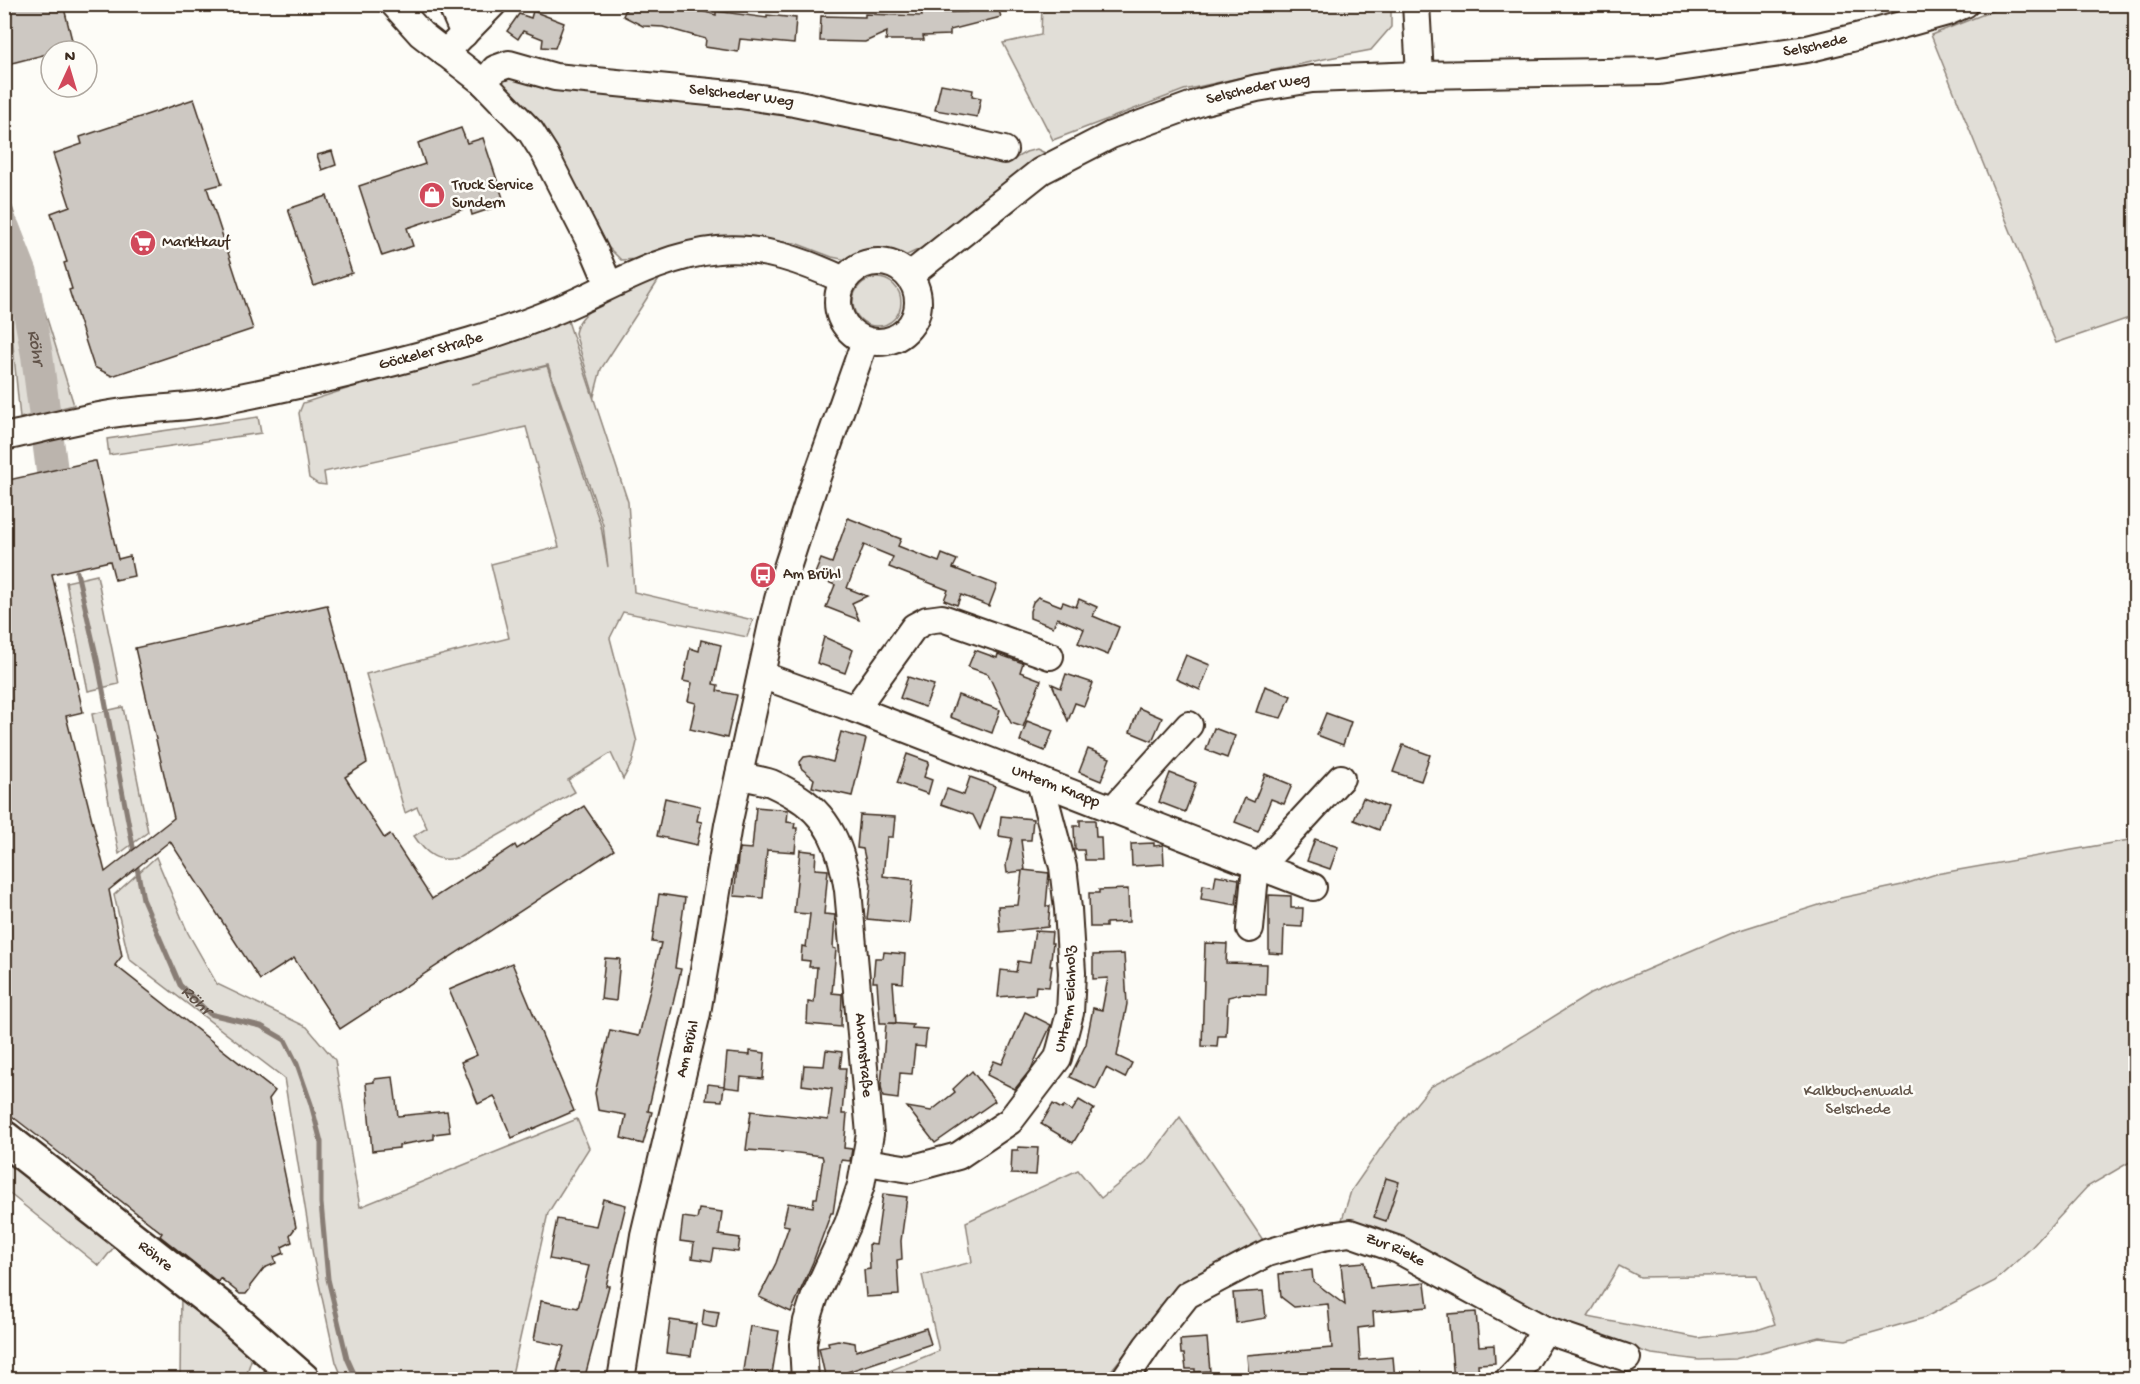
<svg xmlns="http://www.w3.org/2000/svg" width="2140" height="1384" viewBox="0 0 2140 1384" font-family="'Gochi Hand',sans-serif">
	<rect width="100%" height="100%" fill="#fdfcf7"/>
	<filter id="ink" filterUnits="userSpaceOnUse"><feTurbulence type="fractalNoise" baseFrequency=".0167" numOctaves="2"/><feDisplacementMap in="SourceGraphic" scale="12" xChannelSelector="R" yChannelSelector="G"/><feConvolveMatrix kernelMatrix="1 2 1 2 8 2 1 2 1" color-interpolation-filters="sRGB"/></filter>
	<g filter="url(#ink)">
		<g fill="#e1ded7" stroke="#8e847a" stroke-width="1.5" fill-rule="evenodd">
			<polygon points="1071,4 1391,5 1391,27 1371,50 1324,59 1184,90 1053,140 1003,43 1041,35 1042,6"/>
			<polygon points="2007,5 2135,5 2135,316 2056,343 1931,35"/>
			<polygon points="512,74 521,81 553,89 768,111 829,122 1011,161 1026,152 1037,149 1045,153 969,214 922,248 903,257 874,255 851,261 832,257 795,243 733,239 640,259 621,260 605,244 544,128 510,92 503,82 506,75"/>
			<polygon points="5,192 12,207 74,405 20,418 5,263"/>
			<circle cx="877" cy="302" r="24"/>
			<path d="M660 278 601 369 594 396 575 333C581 302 634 289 660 278Z"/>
			<path d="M567 318 628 502 634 592 753 620 747 637 623 612 610 638 637 742 632 763 623 779 611 753 568 780 575 792 460 857C438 864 426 854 414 836L427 828 417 807 405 813 366 674 509 638 491 564 559 547 526 427 324 472 326 485 318 484 309 478 299 413 303 403ZM548 365 603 525 608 567 601 526 547 366 472 384Z"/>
			<polygon points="258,417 261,433 109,455 107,439"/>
			<polygon points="97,575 119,684 88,691 66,582"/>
			<polygon points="123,707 148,832 119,854 92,714"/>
			<path d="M2135 839V1159L2087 1187 2030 1249 1995 1281 1924 1318 1846 1340 1819 1337 1735 1359 1699 1360 1652 1354 1559 1325 1340 1226 1351 1191 1385 1142 1430 1087 1490 1056 1590 994 1737 931 1841 898 1902 885 1936 874ZM1619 1266 1640 1277 1757 1275 1775 1324 1757 1330 1698 1338 1588 1317Z"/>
			<polygon points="156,857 188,933 217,984 307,1027 335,1060 360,1207 577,1119 589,1148 548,1213 511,1379 343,1379 336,1362 313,1256 284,1078 129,959 114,895"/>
			<polygon points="1180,1117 1265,1243 1174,1294 1104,1379 890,1380 884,1373 939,1351 922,1275 972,1262 966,1222 1078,1170 1101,1198 1146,1162"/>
			<polygon points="4,1152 118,1242 99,1266 5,1190"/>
			<polygon points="181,1291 258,1339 245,1379 180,1380"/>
		</g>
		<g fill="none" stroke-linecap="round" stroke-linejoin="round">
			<path stroke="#887d74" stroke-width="5" id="s1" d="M77 572 97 659 143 899 180 985 210 1014 261 1026 285 1040 297 1064 311 1104 321 1142V1203L328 1279 347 1358 357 1380"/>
			<path stroke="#bbb4ad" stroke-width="32" id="s2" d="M4 228 22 274 37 355 52 471"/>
		</g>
		<g fill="#cdc8c2" stroke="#3b2a1e" stroke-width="1.5">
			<polygon points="4,4 63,4 74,48 51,51 51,53 4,65"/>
			<polygon points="628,4 677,4 716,15 716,11 767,18 767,15 796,18 794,44 740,39 738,52 705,47 706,39 663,27 643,26 623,16"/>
			<polygon points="965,4 997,4 1001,17 950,30 950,35 923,36 924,40 886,40 887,32 865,42 820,41 821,16 865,17 865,14 922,16 921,13 967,12"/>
			<polygon points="533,11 564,23 555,48 542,47 543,39 523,31 518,39 507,31 519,14 531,18"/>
			<polygon points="941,84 973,90 972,96 981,98 977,117 935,110"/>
			<polygon points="194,99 222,184 207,188 253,329 112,376 94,367 69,290 72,289 64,263 67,262 51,213 70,206 53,154 82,144 80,137"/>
			<polygon points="461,128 467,143 483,138 505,204 472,215 470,207 407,228 413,246 382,256 359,186 425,164 418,143"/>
			<polygon points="332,151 336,165 322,170 317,155"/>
			<polygon points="327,196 352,273 314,286 288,209"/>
			<polygon points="94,461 96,461 118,559 130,556 134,576 115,580 110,561 52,574 83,712 66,716 105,872 174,818 135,648 327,605 348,681 367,763 345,777 384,838 390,834 432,899 515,845 517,849 584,806 614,850 340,1029 294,958 260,980 170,841 109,890 122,956 115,965 275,1091 269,1099 296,1227 290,1235 292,1242 282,1247 284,1253 274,1257 276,1263 264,1268 250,1286 250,1289 246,1294 240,1294 220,1278 218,1282 160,1236 162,1233 4,1110 4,481"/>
			<polygon points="848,518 901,539 898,546 918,554 939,562 942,554 957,560 953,568 997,585 989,606 961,595 957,605 944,600 948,590 889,567 893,557 864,545 847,588 867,596 852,603 859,620 826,607 835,585 814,576 821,559 832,563"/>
			<polygon points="1038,597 1061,606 1063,602 1076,607 1079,599 1097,607 1093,616 1119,627 1108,655 1078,643 1084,629 1057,618 1053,627 1030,618 1030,611 1033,602"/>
			<polygon points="824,637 853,650 845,673 817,663"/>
			<polygon points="701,640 721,645 713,684 718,685 717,691 737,695 727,738 690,729 696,703 688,701 692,683 683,681 690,648 699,651"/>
			<polygon points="975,650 997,658 998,654 1023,663 1020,672 1041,680 1023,727 1011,723 988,674 968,667"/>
			<polygon points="1186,655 1210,665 1200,690 1176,679"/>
			<polygon points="1066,674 1093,683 1084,706 1075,703 1068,721 1052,684 1061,688"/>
			<polygon points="908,677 934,685 925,707 900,698"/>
			<polygon points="1265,686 1291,696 1281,718 1256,712"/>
			<polygon points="958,695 1000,710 992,733 950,717"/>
			<polygon points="1139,708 1162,718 1152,741 1130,732"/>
			<polygon points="1326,713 1351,722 1343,745 1317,735"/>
			<polygon points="1027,721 1053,731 1045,751 1020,741"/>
			<polygon points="1214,728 1235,736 1227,758 1206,750"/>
			<polygon points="841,732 866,739 852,796 812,787 814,779 801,768 800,762 804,757 811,756 833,762"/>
			<polygon points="1403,745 1430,755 1421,781 1393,772"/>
			<polygon points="1088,749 1110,758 1101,781 1079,772"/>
			<polygon points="907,754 929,762 924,777 932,780 928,794 897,783"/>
			<polygon points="1170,773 1196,783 1185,812 1159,802"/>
			<polygon points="1265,774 1292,785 1284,804 1271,799 1258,831 1235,822 1245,798 1254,802"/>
			<polygon points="970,777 995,786 980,829 973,815 941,804 947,789 964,795"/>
			<polygon points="665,798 700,806 697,821 702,822 697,845 657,836"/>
			<polygon points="1363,798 1387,807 1379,830 1354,820"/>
			<polygon points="756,807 788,810 787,822 795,823 794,828 797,828 795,852 767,850 763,898 734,896 739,848 752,849"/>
			<polygon points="860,815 895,817 893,837 887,837 883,876 913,880 909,923 867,919 871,885 863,849 857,848"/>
			<polygon points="1001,816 1033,819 1031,840 1021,840 1025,870 1023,870 1049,873 1046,906 1050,906 1048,927 1000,932 998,906 1018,905 1022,871 1007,873 1006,865 1012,838 999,836"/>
			<polygon points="1080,820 1095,820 1096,837 1101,837 1102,860 1085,860 1084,850 1075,850 1074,826 1080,826"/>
			<polygon points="1315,839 1338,847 1330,869 1307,861"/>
			<polygon points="1154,843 1154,846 1163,845 1164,864 1132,866 1131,844"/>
			<polygon points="800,850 816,852 815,869 828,870 824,914 835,915 833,948 836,949 832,993 842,994 841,1027 807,1024 808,1002 814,1003 817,967 809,967 810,961 801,960 802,946 806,947 810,914 794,913"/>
			<polygon points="1216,875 1239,879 1236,905 1201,899 1203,885 1214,887"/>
			<polygon points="1128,889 1129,922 1106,923 1106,927 1090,927 1089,893 1099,893 1099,890"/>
			<polygon points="659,894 685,898 675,968 681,969 648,1111 652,1112 643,1144 621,1138 626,1115 598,1110 595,1093 610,1030 639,1036 661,943 652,942"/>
			<polygon points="1269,895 1291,896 1291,908 1303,908 1302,927 1284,926 1283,954 1269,953"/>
			<polygon points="1035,931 1052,932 1051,943 1053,943 1050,966 1052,966 1049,987 1036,986 1035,994 998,997 1001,970 1016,972 1018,961 1030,963"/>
			<polygon points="1205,943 1227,944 1226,963 1267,964 1266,995 1241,994 1228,997 1226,1036 1218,1036 1217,1047 1202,1046"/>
			<polygon points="884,952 905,954 903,983 893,982 896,1023 888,1023 913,1025 912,1028 927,1029 925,1047 915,1046 912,1074 900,1073 898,1099 883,1097 881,1086 886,1023 880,1023 877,982 873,982 875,958 883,958"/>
			<polygon points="1124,954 1127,1004 1117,1056 1132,1063 1125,1078 1106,1068 1096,1089 1070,1077 1086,1044 1093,1008 1102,1010 1108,978 1093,979 1093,955"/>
			<polygon points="605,958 620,959 616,1001 601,999"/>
			<polygon points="512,963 574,1111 512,1138 494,1096 478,1104 461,1062 477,1055 449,990"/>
			<polygon points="1025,1012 1051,1025 1031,1069 1015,1089 987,1075 994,1061 1002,1064"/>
			<polygon points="826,1050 842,1052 840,1068 846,1068 842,1114 847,1114 844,1148 852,1149 850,1161 841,1160 833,1213 831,1213 813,1262 791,1312 759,1297 776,1263 789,1226 783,1225 788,1203 813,1207 814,1198 817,1198 823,1159 822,1156 798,1153 746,1150 751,1111 828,1120 832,1089 802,1085 804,1065 824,1066"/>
			<polygon points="750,1051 765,1053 763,1079 741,1077 740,1089 724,1087 722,1101 706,1100 708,1084 724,1086 727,1053 750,1055"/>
			<polygon points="972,1071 995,1101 935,1143 907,1107 931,1111 955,1092 953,1089"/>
			<polygon points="393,1077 398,1116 447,1111 450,1132 434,1134 434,1139 399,1145 399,1148 372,1151 366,1083 374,1082 374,1079"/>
			<polygon points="1079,1100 1094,1109 1073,1143 1041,1124 1053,1104 1062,1109 1064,1106 1072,1111"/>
			<polygon points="1018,1147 1038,1148 1036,1175 1011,1174 1012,1150 1018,1150"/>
			<polygon points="1386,1178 1399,1182 1386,1221 1374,1217"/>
			<polygon points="883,1194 907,1197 901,1241 902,1259 897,1260 899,1295 866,1297 864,1270 870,1269 869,1244 876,1245"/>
			<polygon points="603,1199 626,1205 606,1286 609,1286 584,1380 558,1380 560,1372 557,1371 564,1346 534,1340 541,1301 578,1308 589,1266 549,1259 557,1219 596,1226"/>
			<polygon points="699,1209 722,1212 719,1235 740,1238 738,1252 714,1249 712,1261 692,1258 694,1243 680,1241 683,1217 697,1219"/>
			<polygon points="1365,1262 1370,1288 1425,1283 1428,1307 1373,1312 1374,1326 1358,1328 1360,1360 1393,1357 1395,1380 1249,1380 1247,1355 1332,1348 1328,1304 1294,1307 1281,1297 1279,1274 1312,1270 1313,1281 1345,1305 1341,1264"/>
			<polygon points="1263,1291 1266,1318 1236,1323 1233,1293"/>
			<polygon points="704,1310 719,1312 716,1328 702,1325"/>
			<polygon points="1476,1312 1479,1346 1494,1345 1495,1363 1478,1364 1479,1377 1454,1380 1448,1314"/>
			<polygon points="670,1320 696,1324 691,1356 666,1353"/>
			<polygon points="750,1326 779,1331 771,1380 755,1380 756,1372 743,1370"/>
			<polygon points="926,1328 931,1344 847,1372 849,1380 826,1380 819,1348 829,1346 828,1342 838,1340 855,1343 856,1351"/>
			<polygon points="1207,1338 1210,1371 1195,1372 1195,1369 1186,1369 1184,1354 1181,1354 1180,1340"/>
		</g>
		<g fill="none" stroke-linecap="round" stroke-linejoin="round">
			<defs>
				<g id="minor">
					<polyline points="394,4 421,34 484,83 531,132 545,154 594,250 609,285"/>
					<polyline points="451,4 464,34"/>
					<polyline points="1416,4 1420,75"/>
					<polyline points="445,53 493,4"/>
					<path id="s3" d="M484 83 495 69 509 64 555 77 740 95 794 103 899 125 1004 150"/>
					<circle cx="878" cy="302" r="40"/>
					<path id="s4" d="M909 276 1041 171 1111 135 1201 102 1257 88 1312 79 1420 75 1659 71 1807 49 1876 32 1947 12 1965 4"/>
					<path id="s5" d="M4 437C44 429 84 417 125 412 153 408 182 408 210 403 298 386 386 366 471 341 507 330 544 317 578 301 623 280 667 255 718 250 763 246 803 261 844 280"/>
					<path id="s6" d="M761 675 855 709 1313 887"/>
					<polyline points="855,709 914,627 927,620 942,618 1050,656"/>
					<path id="s7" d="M739 776C750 778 761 780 771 783 778 786 785 790 792 794 829 814 842 849 848 890L870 1134 861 1185 848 1224 815 1296 807 1321 803 1345 805 1380"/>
					<polyline points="1113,809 1189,725"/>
					<polyline points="1260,866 1341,778"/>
					<polyline points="1250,929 1256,864"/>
					<path id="s8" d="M866 1162 910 1169 958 1156 1010 1121 1058 1058 1070 1013 1072 973 1068 909 1063 867 1040 781"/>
					<path id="s9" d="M621 1380 644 1235 697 1013 728 825 774 615 783 580 812 491 865 341"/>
					<path id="s10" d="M1124 1380 1147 1346 1187 1295 1267 1253 1323 1237 1350 1233 1399 1250 1545 1330 1627 1358"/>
					<polyline points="1508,1380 1525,1362 1545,1330"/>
				</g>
				<g id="major">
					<path id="s11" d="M4 1138 228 1314 303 1380"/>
				</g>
			</defs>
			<use href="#minor" stroke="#3b2a1e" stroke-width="30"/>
			<use href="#major" stroke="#3b2a1e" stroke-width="38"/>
			<use href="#minor" stroke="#fdfcf7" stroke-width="26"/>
			<use href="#major" stroke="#fdfcf7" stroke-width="33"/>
		</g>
	</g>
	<defs>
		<symbol id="shop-disc" viewBox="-11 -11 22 22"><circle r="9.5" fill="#d1495b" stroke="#fdfcf7"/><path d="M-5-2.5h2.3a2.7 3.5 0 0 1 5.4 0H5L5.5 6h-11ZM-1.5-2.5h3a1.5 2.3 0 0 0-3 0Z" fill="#fff"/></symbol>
		<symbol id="supermarket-disc" viewBox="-11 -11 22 22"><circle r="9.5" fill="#d1495b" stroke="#fdfcf7"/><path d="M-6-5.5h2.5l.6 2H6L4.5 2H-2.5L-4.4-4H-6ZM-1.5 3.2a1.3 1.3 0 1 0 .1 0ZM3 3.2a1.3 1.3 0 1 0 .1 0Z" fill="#fff"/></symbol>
		<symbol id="bus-disc" viewBox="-11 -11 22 22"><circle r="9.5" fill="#d1495b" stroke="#fdfcf7"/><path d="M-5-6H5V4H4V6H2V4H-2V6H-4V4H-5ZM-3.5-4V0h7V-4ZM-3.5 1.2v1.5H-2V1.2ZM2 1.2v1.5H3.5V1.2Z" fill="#fff"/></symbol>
	</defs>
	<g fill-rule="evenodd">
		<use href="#shop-disc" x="417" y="180" width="30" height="30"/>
		<use href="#supermarket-disc" x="128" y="228" width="30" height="30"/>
		<use href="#bus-disc" x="748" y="560" width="30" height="30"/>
	</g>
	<g text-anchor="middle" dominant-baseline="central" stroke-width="5" stroke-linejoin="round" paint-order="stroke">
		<g font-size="16" fill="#3b2a1e" stroke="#fdfcf7">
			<text stroke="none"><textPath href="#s4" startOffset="962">Selschede</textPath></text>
			<text stroke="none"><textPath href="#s4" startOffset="402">Selscheder Weg</textPath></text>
			<text stroke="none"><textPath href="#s3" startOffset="268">Selscheder Weg</textPath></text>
			<text stroke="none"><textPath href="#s5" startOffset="436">Göckeler Straße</textPath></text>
			<text stroke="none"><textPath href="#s6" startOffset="315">Unterm Knapp</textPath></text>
			<text stroke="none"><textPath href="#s8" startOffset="296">Unterm Eichholz</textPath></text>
			<text stroke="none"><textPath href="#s9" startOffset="338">Am Brühl</textPath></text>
			<text stroke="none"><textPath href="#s7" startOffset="338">Ahornstraße</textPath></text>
			<text stroke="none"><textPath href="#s10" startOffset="330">Zur Rieke</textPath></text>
			<text stroke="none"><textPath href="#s11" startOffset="192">Röhre</textPath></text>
		</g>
		<g font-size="16" fill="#3b2a1e" stroke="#fdfcf7" text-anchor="start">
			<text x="452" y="186">Truck Service<tspan x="452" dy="18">Sundern</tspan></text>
			<text x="162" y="243">Marktkauf</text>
			<text x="783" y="575">Am Brühl</text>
		</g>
		<g font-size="16" fill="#64574c" stroke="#fdfcf7">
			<text x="1858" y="1092">Kalkbuchenwald<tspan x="1858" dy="18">Selschede</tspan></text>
		</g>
		<g font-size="18" font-style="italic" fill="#615349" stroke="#fdfcf7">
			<text stroke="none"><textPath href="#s2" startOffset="124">Röhr</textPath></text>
			<text stroke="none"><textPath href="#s1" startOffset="450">Röhr</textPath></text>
		</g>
	</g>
	<rect width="2140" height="1384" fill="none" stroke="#fdfcf7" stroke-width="24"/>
	<rect x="12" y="12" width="2116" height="1360" fill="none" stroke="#3b2a1e" stroke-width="2" filter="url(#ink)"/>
	<g transform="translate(69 69) rotate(4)"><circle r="28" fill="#fdfcf7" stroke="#afa8a0" stroke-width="1.5"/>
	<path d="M0-4.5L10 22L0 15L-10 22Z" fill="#d1495b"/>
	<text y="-9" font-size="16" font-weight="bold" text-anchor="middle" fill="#3b2a1e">N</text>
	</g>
</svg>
